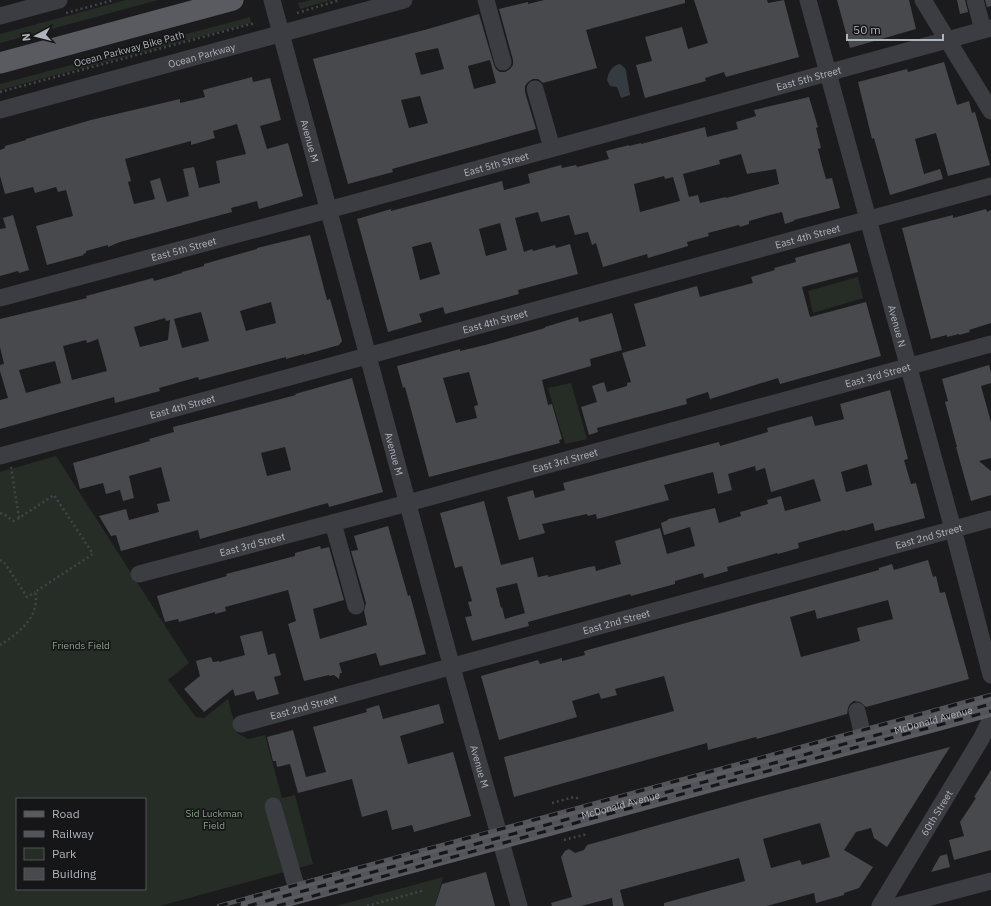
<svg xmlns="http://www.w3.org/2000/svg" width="991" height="906" viewBox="0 0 991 906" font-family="'IBM Plex Sans',sans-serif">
	<rect width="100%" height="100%" fill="#1b1b1d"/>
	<g fill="#252d26" fill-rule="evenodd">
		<polygon points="126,0 158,0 0,43 0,34"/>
		<polygon points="310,0 332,0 300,9 298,3"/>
		<polygon points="250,17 251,23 0,90 0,84"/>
		<polygon points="858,277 863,298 813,313 808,291"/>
		<polygon points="571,383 587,439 565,444 548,388"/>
		<path d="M56 456 189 663 168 680 196 717 204 718 228 699 237 733 248 739 265 735 282 798 295 795 313 864 160 906H0V472ZM17 799H145V889H17Z"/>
		<polygon points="443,877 435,906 336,906"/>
	</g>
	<path fill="#343c42" d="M620 64 625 68 626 71 630 95 621 98 617 87 610 86 607 80C608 73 612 65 620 64Z"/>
	<g fill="#48494d" fill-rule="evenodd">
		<path d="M544 0H685V3L586 30 597 68 543 83 538 79H533L528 82 525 86V92L536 129 392 169 393 172 348 184 313 59 428 29 479 14 494 65 496 69 500 72H505L510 69 513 65V60L499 9 528 2V4ZM438 48 444 69 421 75 415 53ZM490 60 496 83 474 89 468 66ZM420 96 428 123 409 128 401 100Z"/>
		<polygon points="694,0 767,0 768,3 784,0 799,57 726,77 724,72 705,78 706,81 645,98 636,65 652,61 645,37 682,27 688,49 708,43"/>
		<polygon points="837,0 909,0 916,29 850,48"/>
		<polygon points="957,0 965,0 968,12 960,14"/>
		<polygon points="985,0 991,0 991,6 987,7"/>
		<polygon points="944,62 957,105 969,101 972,113 975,112 990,165 948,176 936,133 915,139 924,174 940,169 943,179 890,195 874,138 872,139 858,82 907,69 908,72"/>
		<path d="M252 77 253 82 270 78 281 120 260 126 267 149 288 143 303 196 259 209 257 201 231 208 232 212 120 242 108 247V245L86 251V253L83 254 84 255 47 265 36 226 73 216 66 190 58 192 56 187 35 193 33 187 5 194 0 176V150L5 148V146L26 140V139L91 120 180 99V103L205 97 203 90ZM237 124 246 154 216 161 220 183 199 188 194 167 183 169 189 196 167 202 160 178 150 181 155 199 134 204 128 182 131 181 125 159 191 141V145L215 138 213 131Z"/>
		<path d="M809 97 818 127 816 128 821 148 818 149 822 165 826 179 832 178 840 208 794 220V221L785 224 782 212 770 215 749 221V224L740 227 739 225 708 233 709 236 687 242 688 246 648 258 647 254 603 267 596 243 592 245 588 232 575 235 569 215 541 222 538 212 515 218 524 252 532 249 533 251 555 245 556 248 570 244 578 274 518 290 519 294 445 314 443 307 419 314 422 322 388 332 357 219 391 209V211L502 181 504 190 530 183 528 174 561 165 562 168 576 165 577 167 609 159 606 151 629 145V146L641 143V144L705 127 707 137 738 129 736 122 756 116 754 110ZM741 154 747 174 776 169 779 184 726 198V197L700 203 698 195 689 197 683 174 720 164 719 160ZM664 176 665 179 673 177 680 201 640 212 634 184ZM500 223 507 250 486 256 479 229ZM431 242 440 274 420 280 412 247Z"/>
		<polygon points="986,209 987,212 991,210 991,323 969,330 970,332 959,335 959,334 947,337 947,335 931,339 902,228 953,215 953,218"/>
		<polygon points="13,215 29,270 19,273 18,271 0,276 0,229 6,228 3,218"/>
		<path d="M310 235 327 300 330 299 342 341 339 345 304 355V354L286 359V357L199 380 198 377 159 388 160 391 115 403 114 397 0 429V400L8 398 0 371V365L4 364 0 347V319L87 298 86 296 153 278 154 281 182 273V272L204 266V264L257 249V248ZM271 302 276 323 246 331 240 311ZM201 312 209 341 182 348 174 319ZM165 318 166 321 170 320 168 340 140 347 134 327ZM98 339 107 371 72 380 63 346 86 340 87 343ZM55 361 61 383 26 393 19 370Z"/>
		<polygon points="850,243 858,272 802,287 810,317 866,302 881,356 780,384 778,378 710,399 708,392 686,399 687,404 597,428 598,432 589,435 581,407 597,402 592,386 604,382 607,392 627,386 627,383 631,382 622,353 646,346 634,304 697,286 700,297 753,283 751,277 775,270 774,268 796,262 795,258"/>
		<path d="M612 313 622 350 590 359 591 366 542 380 548 405 552 404 562 439 559 440 560 443 429 477 405 387 403 388 397 366 460 349V351L485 345 545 328V327L578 317 579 322ZM469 372 478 405 474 406 477 418 456 423 443 378Z"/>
		<polygon points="989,365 991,372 991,383 981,386 991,422 991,458 979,461 991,471 991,495 971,501 956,447 957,447 945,402 948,401 942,379"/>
		<path d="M352 378 383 492 329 507 328 503 313 507 200 539 198 530 121 551 116 535 111 536 99 516 126 509 129 520 159 512 157 504 170 501 161 467 129 476 134 498 123 501 120 490 106 494 103 483 80 489 73 463 150 441 149 439 174 432 173 427 296 395 295 394ZM285 447 291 470 267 476 261 453Z"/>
		<path d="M890 390 908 459 904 460 911 484 916 483 925 518 875 531 873 523 845 531 844 530 798 543 799 548 778 554 777 553 727 567 728 571 704 578 703 573 675 581V584L631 596 630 594 528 622 529 626 472 641 465 617 472 616 468 602 472 601 462 566 455 568 440 513 484 501 501 565 533 557 538 577H539L548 575V577L589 567 595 566 596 571 621 564 615 541 660 528 667 554 695 546 690 527 664 535 661 523 668 520V519L715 508 719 523 741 516 740 512 768 504 767 500 781 496 785 511 821 501 814 479 771 492 765 468 756 471 755 466 728 474 732 490 718 494 713 472 664 485 669 500 597 519 596 514 588 516 587 514 542 524 545 533 519 540 507 497 533 490 535 498 565 490 563 483 719 442 720 446 768 432 767 428 812 416 815 426 844 419 840 404ZM867 464 872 485 846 492 841 472ZM517 583 527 621 525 613 505 619 502 607 501 608 496 588Z"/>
		<polygon points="388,526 408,596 410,595 426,654 380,666 376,653 339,663 342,673 340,673 339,679 334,675 329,676 329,675 304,681 288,624 296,621 288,590 225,607 226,611 215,614 215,612 179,622 178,619 165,622 157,596 227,576 226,574 295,556 295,553 320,546 321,549 329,547 344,600 313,609 320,639 367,625 364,611 366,603 351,551 358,550 354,536"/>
		<path d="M928 560 933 577 936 576 940 593 945 592 969 679 866 707 860 702 854 701 850 704 848 708 847 714 757 739 756 737 708 750 707 743 514 797 504 757 674 711 664 676 615 689 617 695 601 699 599 693 572 701 577 717 499 740 481 676 538 660 540 664 562 658V661L585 655 584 651 879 570V568L892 564 894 570ZM888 600 893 619 857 628 860 641 801 657 790 617 815 610 817 619Z"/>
		<polygon points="262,631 268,655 275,653 281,675 274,677 279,694 257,700 254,691 235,696 233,689 204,712 184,689 200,676 196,661 211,657 213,662 219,661 219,662 245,655 240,636"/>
		<polygon points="439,704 444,723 400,736 408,764 453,752 471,816 414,832 412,825 392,830 387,810 362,817 352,779 298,793 290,764 277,767 276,761 273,761 267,737 293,730 306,777 326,772 313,727 367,712 366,709 379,705 383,719"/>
		<path d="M950 747 887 847 874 838 871 828 856 832 844 850 873 867 859 888 844 893V895L816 903 814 893 767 906H664V903L745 881 739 858 620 890 624 906H613L612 898 581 906H552L551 903 572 897 561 857 565 851 569 849 575 853 584 850 587 845 759 797ZM820 823 830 857 802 865 800 860 771 868 763 839Z"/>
		<polygon points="991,770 991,850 954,860 949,840 964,836 960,822 976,798 974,797"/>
		<polygon points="947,854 950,867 931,872 940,856"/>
		<polygon points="486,872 495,906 435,906 442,884"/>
	</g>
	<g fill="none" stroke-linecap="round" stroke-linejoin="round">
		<g stroke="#424449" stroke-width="2.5" stroke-dasharray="2 3" stroke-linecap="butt">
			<polyline points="66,13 114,0"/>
			<polyline points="297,13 340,0"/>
			<polyline points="0,92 251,24 256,24"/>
			<polyline points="0,513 5,515 13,521 19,518"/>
			<polyline points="0,560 4,562 27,597 35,592"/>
			<path d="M0 645C18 634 41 616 35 592L93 554 54 495 19 518 11 467"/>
			<polyline points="552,803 574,797 580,799"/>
			<polyline points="564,840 584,835 585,833"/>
			<polyline points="367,906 425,890"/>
		</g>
		<g stroke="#3c3d42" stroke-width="17">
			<path id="s1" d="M272 0 448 653 519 906"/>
			<polyline points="486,0 503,62"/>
			<path id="s2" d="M808 0 953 529 991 675"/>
			<polyline points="923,0 991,111"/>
			<polyline points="975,0 983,30"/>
			<polyline points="0,16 59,0"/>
			<polyline points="535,89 552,148"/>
			<path id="s3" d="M0 110 404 0"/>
			<path id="s4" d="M0 298 328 210 991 28"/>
			<path id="s5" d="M0 456 991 186"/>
			<polyline points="333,523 356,606"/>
			<path id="s6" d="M139 574 408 503 991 344"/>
			<polyline points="857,711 864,740"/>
			<path id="s7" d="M241 724 991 519"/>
			<polyline points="273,806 298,893"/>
			<path id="s8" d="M880 906 981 739 991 719"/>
			<polyline points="897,906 991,881"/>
		</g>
		<g stroke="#595b60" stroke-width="21">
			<polyline points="0,63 233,0"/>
			<polyline points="251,906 991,706"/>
		</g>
		<defs>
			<g id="rail">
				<polyline points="219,906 991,695"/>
				<path id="s9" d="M248 906 991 704"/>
				<polyline points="277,906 586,820 991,711"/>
			</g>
		</defs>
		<use href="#rail" stroke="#525459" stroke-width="4.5"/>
		<use href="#rail" stroke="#161618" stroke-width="3" stroke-dasharray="9" stroke-linecap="butt"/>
	</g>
	<g text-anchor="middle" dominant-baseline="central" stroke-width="3.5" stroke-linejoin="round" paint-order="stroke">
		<g font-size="10" fill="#afb3bb" stroke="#161618">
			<text transform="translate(129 49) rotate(-15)">Ocean Parkway Bike Path</text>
			<text stroke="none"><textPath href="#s3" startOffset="209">Ocean Parkway</textPath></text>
			<text stroke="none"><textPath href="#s4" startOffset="838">East 5th Street</textPath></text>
			<text stroke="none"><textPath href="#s1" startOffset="146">Avenue M</textPath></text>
			<text stroke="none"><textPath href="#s4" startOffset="514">East 5th Street</textPath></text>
			<text stroke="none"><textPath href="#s5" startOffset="837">East 4th Street</textPath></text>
			<text stroke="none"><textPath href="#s4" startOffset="190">East 5th Street</textPath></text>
			<text stroke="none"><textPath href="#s5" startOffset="513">East 4th Street</textPath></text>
			<text stroke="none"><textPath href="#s2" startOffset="338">Avenue N</textPath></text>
			<text stroke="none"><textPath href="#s6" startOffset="765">East 3rd Street</textPath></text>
			<text stroke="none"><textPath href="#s5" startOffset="189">East 4th Street</textPath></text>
			<text stroke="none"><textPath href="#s1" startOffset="470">Avenue M</textPath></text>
			<text stroke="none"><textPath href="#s6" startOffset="441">East 3rd Street</textPath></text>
			<text stroke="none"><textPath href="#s7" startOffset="713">East 2nd Street</textPath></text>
			<text stroke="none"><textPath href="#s6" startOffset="117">East 3rd Street</textPath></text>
			<text stroke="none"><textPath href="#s7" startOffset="389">East 2nd Street</textPath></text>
			<text stroke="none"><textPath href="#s7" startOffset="65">East 2nd Street</textPath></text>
			<text stroke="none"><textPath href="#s9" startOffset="710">McDonald Avenue</textPath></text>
			<text stroke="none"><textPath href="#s1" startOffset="794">Avenue M</textPath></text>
			<text stroke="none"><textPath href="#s9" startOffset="386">McDonald Avenue</textPath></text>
			<text stroke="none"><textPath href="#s8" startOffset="109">60th Street</textPath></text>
		</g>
		<g font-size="10" fill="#88a488" stroke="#161618">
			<text x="81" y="645">Friends Field</text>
			<text x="214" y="813">Sid Luckman<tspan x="214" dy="12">Field</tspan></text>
		</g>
	</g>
	<rect x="16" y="798" width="130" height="92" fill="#161618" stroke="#535559"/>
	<rect x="24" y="811" width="20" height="6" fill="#595b60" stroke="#535559"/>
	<text x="52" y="818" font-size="12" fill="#afb3bb">Road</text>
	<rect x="24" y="831" width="20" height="6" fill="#525459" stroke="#535559"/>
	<text x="52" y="838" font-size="12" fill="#afb3bb">Railway</text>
	<rect x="24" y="848" width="20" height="12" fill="#252d26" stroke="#535559"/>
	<text x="52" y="858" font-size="12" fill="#afb3bb">Park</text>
	<rect x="24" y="868" width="20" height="12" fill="#48494d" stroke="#535559"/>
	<text x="52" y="878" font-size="12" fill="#afb3bb">Building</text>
	<g transform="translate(36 36) rotate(263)" stroke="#161618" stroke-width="3" paint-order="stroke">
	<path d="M0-3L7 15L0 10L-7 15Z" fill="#afb3bb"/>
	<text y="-6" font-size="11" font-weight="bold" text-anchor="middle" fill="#afb3bb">N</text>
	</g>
	<path d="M847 34v6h96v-6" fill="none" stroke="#afb3bb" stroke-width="2"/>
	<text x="853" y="34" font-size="12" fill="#afb3bb" stroke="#161618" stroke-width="3" paint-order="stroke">50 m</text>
</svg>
